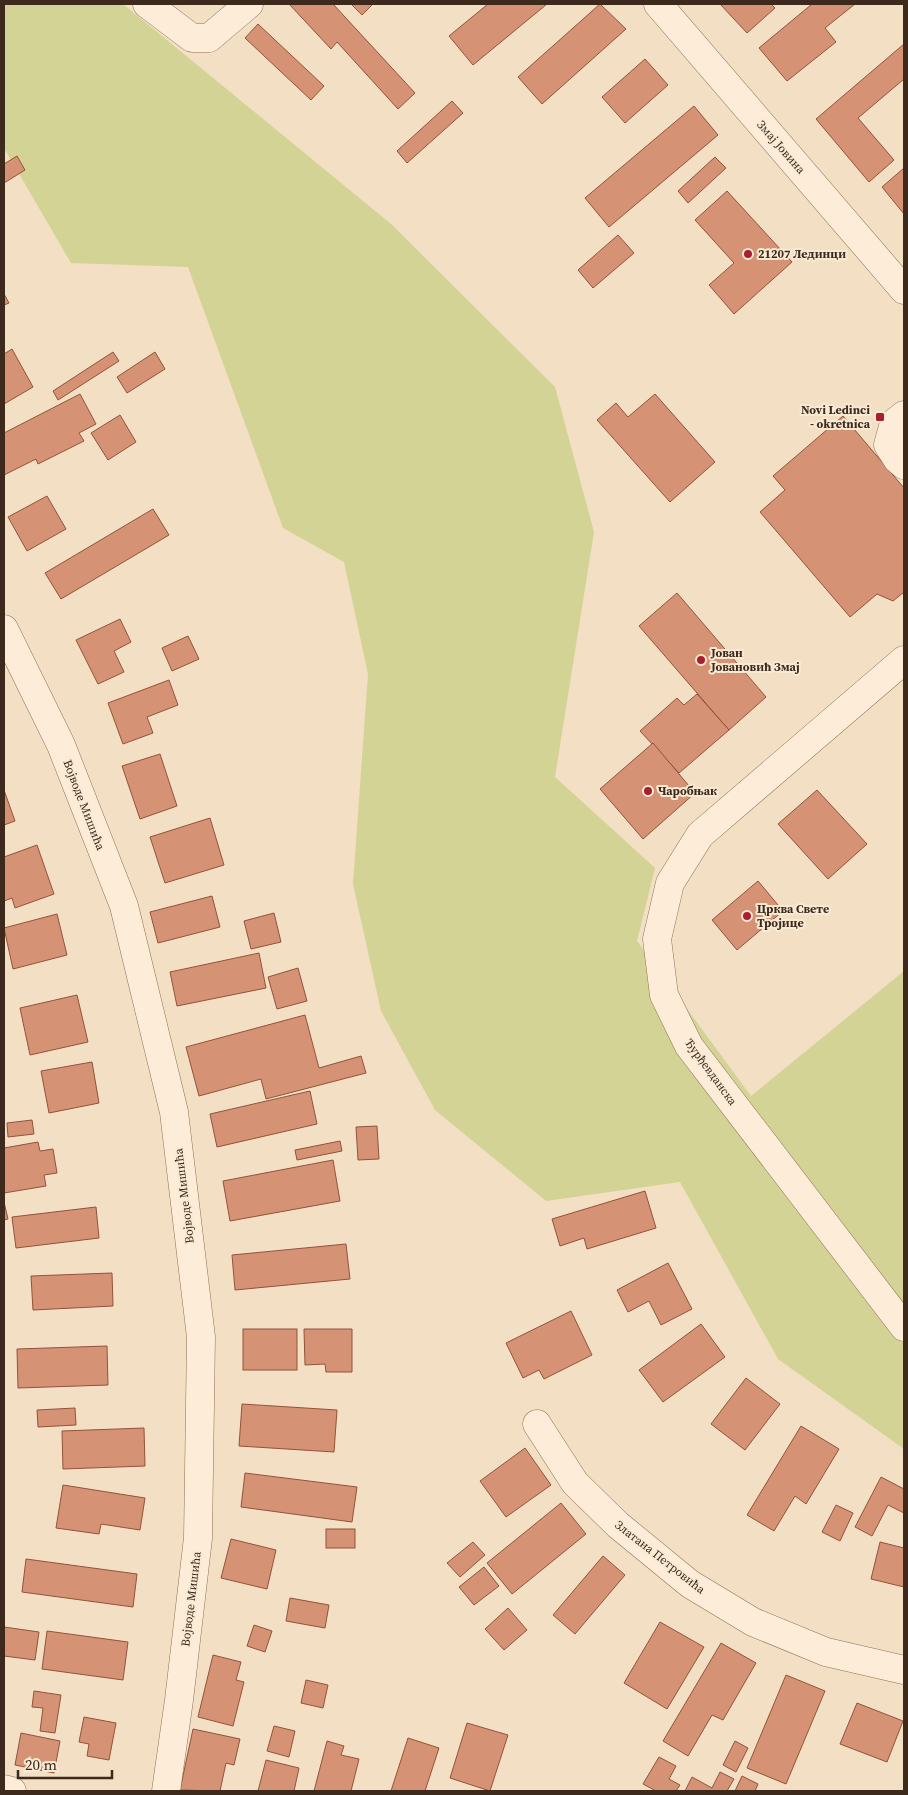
<svg xmlns="http://www.w3.org/2000/svg" width="908" height="1795" viewBox="0 0 908 1795" font-family="'Source Serif 4',serif">
	<rect width="100%" height="100%" fill="#f3dfc3"/>
	<polygon fill="#d3d395" points="4,4 123,4 391,224 555,387 594,532 555,777 655,868 637,941 751,1096 904,971 904,1449 778,1359 680,1182 546,1201 435,1110 381,1011 353,884 368,674 344,562 283,528 188,267 71,263 4,148"/>
	<g fill="#d69274" stroke="#92533a">
		<polygon points="289,4 333,4 415,93 398,109 337,42 331,49"/>
		<polygon points="351,4 373,4 362,15"/>
		<polygon points="488,4 547,4 473,65 449,36"/>
		<polygon points="600,4 626,29 542,104 518,77"/>
		<polygon points="720,4 771,4 775,8 747,33"/>
		<polygon points="812,4 855,4 825,28 836,42 787,81 759,48"/>
		<polygon points="258,24 324,86 311,100 245,38"/>
		<polygon points="904,44 904,79 858,118 894,160 869,182 816,119"/>
		<polygon points="645,59 668,85 625,123 602,97"/>
		<polygon points="452,101 463,113 407,163 397,151"/>
		<polygon points="694,106 718,135 609,227 585,198"/>
		<polygon points="17,156 25,170 4,183 4,164"/>
		<polygon points="715,157 726,168 688,203 678,191"/>
		<polygon points="904,168 904,214 882,187"/>
		<polygon points="727,191 792,262 734,314 709,285 734,263 695,220"/>
		<polygon points="618,235 634,253 593,288 578,270"/>
		<polygon points="4,294 9,303 4,305"/>
		<polygon points="12,349 33,387 4,404 4,354"/>
		<polygon points="113,352 119,361 58,400 53,391"/>
		<polygon points="155,352 165,369 127,393 117,377"/>
		<polygon points="80,394 96,424 79,433 84,441 38,464 36,459 4,475 4,433"/>
		<polygon points="655,394 715,462 670,502 597,420 616,403 628,417"/>
		<polygon points="120,415 136,442 108,460 91,433"/>
		<polygon points="843,416 904,488 904,592 893,601 877,594 850,617 760,512 785,490 773,476"/>
		<polygon points="47,496 66,529 27,551 8,517"/>
		<polygon points="153,509 169,535 61,599 45,573"/>
		<polygon points="677,593 766,697 729,730 639,626"/>
		<polygon points="120,619 131,642 114,651 124,672 98,684 76,640"/>
		<polygon points="188,636 199,659 172,671 162,648"/>
		<polygon points="169,680 178,705 147,717 153,733 123,744 108,703"/>
		<polygon points="697,694 729,730 679,773 640,731 677,698 684,705"/>
		<polygon points="653,743 695,793 643,839 600,789"/>
		<polygon points="160,754 177,806 140,819 122,766"/>
		<polygon points="4,790 15,821 4,825"/>
		<polygon points="817,790 867,844 828,879 778,824"/>
		<polygon points="210,818 224,865 165,883 150,837"/>
		<polygon points="37,845 54,894 15,908 12,898 4,901 4,857"/>
		<polygon points="758,881 783,911 737,950 712,920"/>
		<polygon points="212,896 220,927 158,943 150,912"/>
		<polygon points="274,913 281,942 251,949 244,921"/>
		<polygon points="57,914 67,955 13,969 4,928"/>
		<polygon points="259,953 266,988 177,1006 170,972"/>
		<polygon points="298,968 307,1001 277,1009 268,977"/>
		<polygon points="77,995 88,1042 30,1055 20,1008"/>
		<polygon points="305,1015 319,1068 361,1056 366,1073 266,1099 261,1079 199,1096 186,1047"/>
		<polygon points="92,1062 99,1103 49,1113 41,1071"/>
		<polygon points="310,1091 317,1124 217,1147 210,1114"/>
		<polygon points="32,1120 34,1134 8,1137 7,1123"/>
		<polygon points="377,1126 379,1159 358,1160 356,1127"/>
		<polygon points="340,1141 342,1151 297,1160 295,1150"/>
		<polygon points="38,1142 40,1151 53,1149 57,1173 44,1175 46,1186 4,1193 4,1148"/>
		<polygon points="333,1160 340,1201 230,1221 223,1181"/>
		<polygon points="645,1191 656,1228 587,1249 584,1238 560,1246 552,1219"/>
		<polygon points="4,1202 8,1219 4,1220"/>
		<polygon points="96,1207 99,1238 16,1248 12,1217"/>
		<polygon points="346,1244 350,1279 235,1290 232,1255"/>
		<polygon points="668,1263 692,1309 661,1325 649,1301 628,1312 617,1290"/>
		<polygon points="112,1273 113,1306 33,1310 31,1276"/>
		<polygon points="571,1311 592,1355 544,1379 539,1370 523,1378 506,1343"/>
		<polygon points="701,1324 725,1357 663,1402 639,1370"/>
		<rect x="243" y="1329" width="54" height="41"/>
		<polygon points="304,1329 352,1329 352,1372 326,1372 325,1364 305,1365"/>
		<polygon points="107,1346 108,1385 18,1388 17,1349"/>
		<polygon points="746,1378 780,1404 745,1450 711,1424"/>
		<polygon points="242,1404 337,1410 334,1452 239,1446"/>
		<polygon points="75,1408 76,1425 38,1427 37,1410"/>
		<polygon points="801,1426 839,1449 806,1504 795,1496 774,1531 747,1515"/>
		<polygon points="144,1428 145,1466 63,1469 62,1431"/>
		<polygon points="525,1448 551,1485 506,1517 480,1481"/>
		<polygon points="245,1473 357,1487 352,1522 241,1507"/>
		<polygon points="881,1477 904,1489 904,1513 888,1505 872,1536 855,1527"/>
		<polygon points="63,1485 145,1498 140,1530 101,1524 99,1534 56,1528"/>
		<polygon points="561,1503 586,1534 512,1594 487,1563"/>
		<polygon points="836,1505 853,1513 840,1541 822,1532"/>
		<rect x="326" y="1529" width="29" height="19"/>
		<polygon points="231,1539 276,1550 267,1589 221,1578"/>
		<polygon points="473,1542 485,1555 460,1577 447,1563"/>
		<polygon points="880,1542 904,1548 904,1587 871,1579"/>
		<polygon points="603,1556 625,1575 575,1634 553,1615"/>
		<polygon points="26,1559 137,1574 133,1607 22,1592"/>
		<polygon points="484,1567 499,1586 474,1605 459,1587"/>
		<polygon points="290,1598 329,1605 325,1628 286,1621"/>
		<polygon points="508,1608 527,1630 504,1650 485,1629"/>
		<polygon points="660,1622 704,1647 667,1709 624,1683"/>
		<polygon points="254,1625 272,1631 265,1652 247,1646"/>
		<polygon points="4,1627 39,1632 35,1660 4,1656"/>
		<polygon points="47,1631 128,1642 123,1680 42,1669"/>
		<polygon points="721,1643 756,1663 723,1720 712,1715 688,1756 663,1741"/>
		<polygon points="213,1655 241,1662 236,1680 244,1682 233,1726 198,1717"/>
		<polygon points="786,1675 825,1691 786,1784 747,1768"/>
		<polygon points="306,1680 328,1685 323,1708 301,1703"/>
		<polygon points="34,1691 61,1695 55,1733 40,1731 43,1708 32,1707"/>
		<polygon points="857,1703 903,1721 887,1762 840,1744"/>
		<polygon points="84,1717 116,1723 109,1760 87,1756 89,1744 79,1742"/>
		<polygon points="467,1723 508,1735 490,1791 450,1778"/>
		<polygon points="274,1726 295,1731 289,1757 267,1751"/>
		<polygon points="193,1729 240,1739 234,1765 226,1763 220,1791 180,1790"/>
		<polygon points="21,1733 60,1741 54,1773 15,1765"/>
		<polygon points="408,1738 439,1748 425,1791 391,1791"/>
		<polygon points="327,1741 344,1746 341,1755 359,1759 351,1791 314,1791"/>
		<polygon points="735,1741 748,1748 736,1772 723,1765"/>
		<polygon points="659,1757 676,1766 669,1779 680,1785 676,1791 656,1791 643,1784"/>
		<polygon points="266,1760 299,1768 294,1791 258,1791"/>
		<polygon points="720,1772 734,1779 727,1791 685,1791 692,1777 712,1788"/>
		<polygon points="742,1776 758,1784 755,1791 735,1791"/>
	</g>
	<g fill="none" stroke-linecap="round" stroke-linejoin="round">
		<defs>
			<g id="street">
				<polyline points="147,4 192,38 209,38 249,4"/>
				<polyline points="658,4 904,290"/>
				<polyline points="904,415 894,423 888,445 897,459 904,465"/>
				<polyline points="4,629 61,745 124,906 174,1112 201,1337 198,1538 179,1700 166,1791"/>
				<polyline points="904,660 700,835 670,883 657,939 664,995 689,1046 904,1327"/>
				<polyline points="537,1424 575,1483 618,1525 690,1584 753,1622 826,1652 904,1670"/>
				<polyline points="4,1789 12,1791"/>
			</g>
		</defs>
		<use href="#street" stroke="#906f57" stroke-width="29"/>
		<use href="#street" stroke="#fdedd8" stroke-width="28"/>
	</g>
	<g fill="#a7202f" stroke="#f9ead4" stroke-width="2">
		<circle cx="748" cy="254" r="5"/>
		<rect x="875" y="412" width="10" height="10" rx="2.5"/>
		<circle cx="701" cy="660" r="5"/>
		<circle cx="648" cy="791" r="5"/>
		<circle cx="747" cy="916" r="5"/>
	</g>
	<g text-anchor="middle" dominant-baseline="central" stroke-width="4" stroke-linejoin="round" paint-order="stroke">
		<g font-size="12" fill="#3e291d" stroke="#f9ead4">
			<text transform="translate(781 147) rotate(49)">Змај Јовина</text>
			<text transform="translate(84 805) rotate(69)">Војводе Мишића</text>
			<text transform="translate(711 1072) rotate(54)">Ђурђевданска</text>
			<text transform="translate(184 1196) rotate(-97)">Војводе Мишића</text>
			<text transform="translate(660 1557) rotate(38)">Златана Петровића</text>
			<text transform="translate(191 1599) rotate(-83)">Војводе Мишића</text>
		</g>
		<g font-size="12" font-weight="bold" fill="#3e291d" stroke="#f9ead4" text-anchor="start">
			<text x="758" y="254">21207 Лединци</text>
			<text x="870" y="410" text-anchor="end">Novi Ledinci<tspan x="870" dy="14">- okretnica</tspan></text>
			<text x="711" y="653">Јован<tspan x="711" dy="14">Јовановић Змај</tspan></text>
			<text x="658" y="791">Чаробњак</text>
			<text x="757" y="909">Црква Свете<tspan x="757" dy="14">Тројице</tspan></text>
		</g>
	</g>
	<rect width="908" height="1795" fill="none" stroke="#3e291d" stroke-width="10"/>
	<path d="M18 1770v8h94v-8" fill="none" stroke="#3e291d" stroke-width="2.5"/>
	<text x="25" y="1770" font-size="15" fill="#3e291d" stroke="#f9ead4" stroke-width="4" paint-order="stroke">20 m</text>
</svg>
